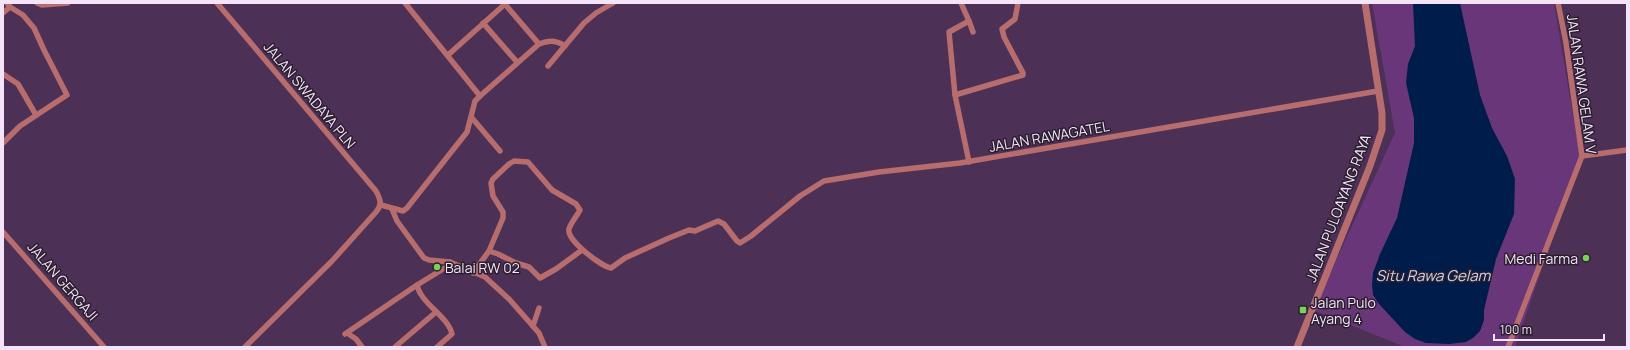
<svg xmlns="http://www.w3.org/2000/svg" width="1630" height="350" viewBox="0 0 1630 350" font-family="Manrope,sans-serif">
	<rect width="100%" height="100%" fill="#4c3055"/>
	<polygon fill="#693679" points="1372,3 1554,3 1580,157 1515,347 1405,347 1313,310 1395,133"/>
	<polygon fill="#001c4a" points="1413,3 1460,3 1480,95 1492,128 1507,156 1515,179 1514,214 1496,259 1484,310 1484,320 1480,331 1473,338 1466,342 1449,344 1426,343 1415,339 1405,332 1379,304 1373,295 1372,285 1373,273 1380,254 1397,218 1414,143 1414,118 1406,83 1408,64 1415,46"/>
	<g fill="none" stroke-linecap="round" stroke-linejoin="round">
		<g stroke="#b76c6e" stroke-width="5.5">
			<polyline points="37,3 42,5 68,3"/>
			<path d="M217 3 376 191C381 200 382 205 376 212L332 261 245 347"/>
			<polyline points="405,3 480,96"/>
			<polyline points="504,3 539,44"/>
			<polyline points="961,3 969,21 949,32 955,95 969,162"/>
			<polyline points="3,13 10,7"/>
			<polyline points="969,21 973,32"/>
			<polyline points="483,23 517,62"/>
			<polyline points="448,55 505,4"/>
			<polyline points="548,66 584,23 596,13 613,3"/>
			<polyline points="3,74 18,84 36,115"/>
			<polyline points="955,95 1023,75 1023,73 1004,37 1002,29 1015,19 1018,3"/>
			<polyline points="472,118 500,151"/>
			<polyline points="3,143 20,126 67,95 44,50 34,28 23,15 10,7 7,3"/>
			<polyline points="1582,156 1627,150"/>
			<path d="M381 205 403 211 407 208 467 132 475 101 480 96 539 44C549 40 556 40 565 46"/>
			<polyline points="392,209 397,221 424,258 429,260 450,262 485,277 509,299 539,333 545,347"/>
			<polyline points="3,232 104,347"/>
			<polyline points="489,251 498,254 516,263 529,267 540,278 556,269 582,250"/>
			<path d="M473 273 489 251 503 218V212L493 196 491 183 493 179 509 164 514 161 528 162 552 190 576 204 580 210C577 216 571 222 569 229 566 240 601 266 611 268L625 258 669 238 689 230 695 231 718 221 724 224 737 241 740 243 751 236 800 196 824 181 879 172 960 163 1378 91"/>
			<polyline points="533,326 539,308"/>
			<polyline points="345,334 417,285"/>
			<polyline points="350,335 356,339 362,347"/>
			<polyline points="395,347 436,312"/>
			<path d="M437 347 452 334C448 316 421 304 417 285L448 266 450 262"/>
			<polyline points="1508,347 1582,156 1566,43 1558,3"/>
		</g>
		<polyline stroke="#b76c6e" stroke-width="7" points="1297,347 1370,166 1382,130 1382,113 1365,3"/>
	</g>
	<g fill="#79d157" stroke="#2b1e2f" stroke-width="1.5">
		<circle cx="1586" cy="258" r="4"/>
		<circle cx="437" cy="267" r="4"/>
		<rect x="1299" y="306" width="8" height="8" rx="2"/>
	</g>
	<g text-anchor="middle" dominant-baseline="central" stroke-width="3" stroke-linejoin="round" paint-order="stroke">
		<g font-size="14" fill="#f4e3f9" stroke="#2b1e2f">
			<text transform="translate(1582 84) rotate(82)">JALAN RAWA GELAM V</text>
			<text transform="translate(310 95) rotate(50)">JALAN SWADAYA PLN</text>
			<text transform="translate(1049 136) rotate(-10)">JALAN RAWAGATEL</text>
			<text transform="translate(1338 208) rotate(-69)">JALAN PULOAYANG RAYA</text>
			<text transform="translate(63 281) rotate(49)">JALAN GERGAJI</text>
		</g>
		<g font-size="14" fill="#f4e3f9" stroke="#2b1e2f" text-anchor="start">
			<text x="1578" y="258" text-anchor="end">Medi Farma</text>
			<text x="445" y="267">Balai RW 02</text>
			<text x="1311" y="302">Jalan Pulo<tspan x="1311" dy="16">Ayang 4</tspan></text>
		</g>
		<g font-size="15" font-style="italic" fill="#c5d5ed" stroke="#2b1e2f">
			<text x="1433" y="275">Situ Rawa Gelam</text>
		</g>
	</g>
	<rect width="1630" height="350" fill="none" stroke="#f4e3f9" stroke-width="8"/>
	<path d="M1494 334v6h110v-6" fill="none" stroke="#f4e3f9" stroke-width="2"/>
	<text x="1500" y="334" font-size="12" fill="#f4e3f9" stroke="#2b1e2f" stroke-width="3" paint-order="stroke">100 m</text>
</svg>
